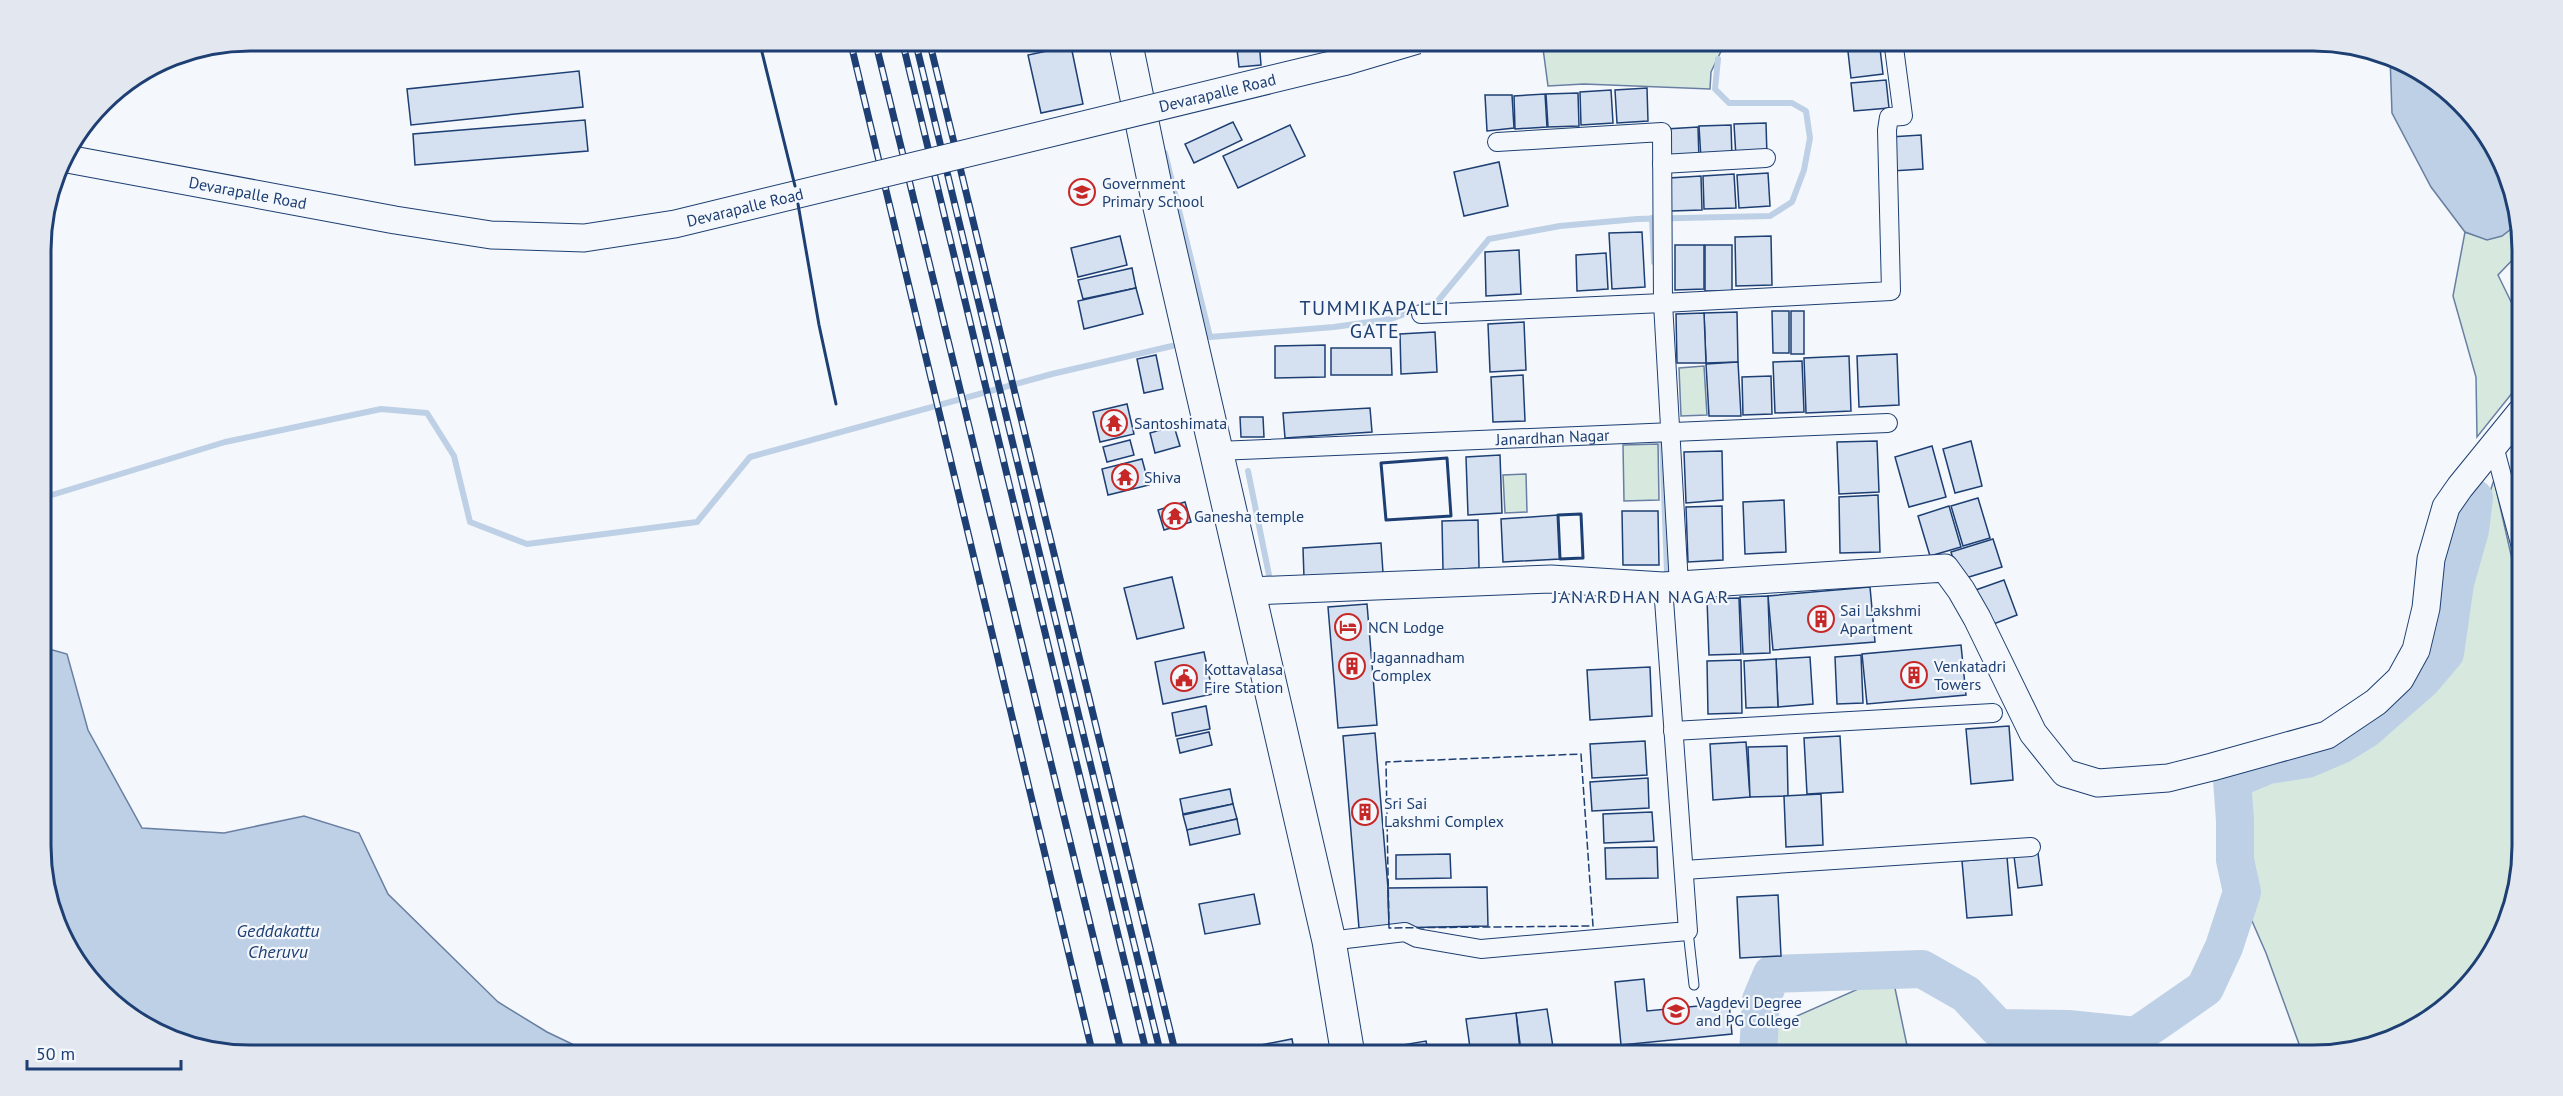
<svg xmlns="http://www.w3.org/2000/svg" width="2563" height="1096" viewBox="0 0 2563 1096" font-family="'PT Sans',sans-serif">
	<rect width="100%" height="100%" fill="#f4f7fb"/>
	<g fill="#d7e8df" stroke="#687fa3" stroke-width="1.5">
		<polygon points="1542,41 1542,40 1726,41 1711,72 1710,89 1584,84 1548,86"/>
		<path d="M2520 222 2521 251 2498 275 2518 316H2521V382L2477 437 2476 377 2453 296 2465 232C2493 242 2498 239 2520 222Z"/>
		<polygon points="1704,366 1707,415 1681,416 1679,368"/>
		<polygon points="1658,444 1659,500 1624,501 1623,445"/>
		<polygon points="1526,474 1527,512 1505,513 1503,475"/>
		<polygon points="2494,480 2522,603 2522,847 2507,926 2479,974 2430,1020 2327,1055 2303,1055 2266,953 2228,866 2216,777 2313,764 2354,741 2398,712 2423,691 2456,649 2460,596 2467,559"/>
		<polygon points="1892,974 1909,1055 1747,1055 1745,1039"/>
	</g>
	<g fill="#bed0e5" stroke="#687fa3" stroke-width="1.5">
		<polygon points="2390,56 2479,122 2520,222 2502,236 2487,240 2465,232 2431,187 2392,113"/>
		<polygon points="42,647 67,654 88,730 142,828 224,833 304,816 359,833 388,894 498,1002 547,1032 595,1055 250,1055 170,1040 84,974 42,874"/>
	</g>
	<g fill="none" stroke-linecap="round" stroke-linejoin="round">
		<g stroke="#bed0e5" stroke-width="6">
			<polyline points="1165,153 1210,337 1334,327 1391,319 1437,302 1489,239 1560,226 1637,219 1770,216 1792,202 1804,170 1810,138 1806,111 1792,103 1729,103 1715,89 1718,59"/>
			<polyline points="1652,218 1654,262"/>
			<polyline points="1662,439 1667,572"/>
			<polyline points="1248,471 1270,580 1275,580"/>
			<polyline points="42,498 225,442 381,409 427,413 454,456 470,522 527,544 697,522 750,457 1052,374 1172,346"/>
		</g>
		<polyline stroke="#bed0e5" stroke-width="38" points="1758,1055 1761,1000 1772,974 1922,969 1966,994 1998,1028 2068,1029 2136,1036 2205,988 2224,947 2242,892 2235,860 2235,820 2232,780 2268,765 2307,759 2340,745 2366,729 2422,680 2445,653 2455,583 2470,530 2474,498"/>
	</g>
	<g fill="#d5e0f0" stroke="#1d3f73" stroke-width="1.5">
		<polygon points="1236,40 1259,40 1261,65 1239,67"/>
		<polygon points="1866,40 1879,40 1883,74 1851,78 1847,43"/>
		<polygon points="1071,46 1083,104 1041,113 1028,55"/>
		<polygon points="579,71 583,107 411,125 407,89"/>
		<polygon points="1886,80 1889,108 1854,111 1851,83"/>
		<polygon points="1647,88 1648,121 1617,123 1615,90"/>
		<polygon points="1611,90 1613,123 1581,125 1580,92"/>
		<polygon points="1578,93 1579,126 1548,127 1546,94"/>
		<polygon points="1545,94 1547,127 1515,129 1514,96"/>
		<polygon points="1485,95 1512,95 1514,128 1487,131"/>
		<polygon points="585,120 588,151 415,165 413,134"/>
		<polygon points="1233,122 1242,140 1194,163 1185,144"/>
		<polygon points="1766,123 1767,156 1736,157 1734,124"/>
		<polygon points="1290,125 1305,156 1238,188 1223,156"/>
		<polygon points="1731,125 1732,158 1701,159 1699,126"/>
		<polygon points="1698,127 1699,160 1668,162 1666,129"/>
		<polygon points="1921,135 1923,169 1892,171 1890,137"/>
		<polygon points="1499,162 1508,206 1464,216 1454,172"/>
		<polygon points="1768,173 1770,206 1739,208 1737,175"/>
		<polygon points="1734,174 1736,208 1704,209 1703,176"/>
		<polygon points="1701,176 1702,210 1671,211 1669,178"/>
		<polygon points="1642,232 1645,287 1612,289 1609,233"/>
		<polygon points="1120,236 1127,265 1078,277 1071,248"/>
		<polygon points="1771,236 1772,285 1736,286 1735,237"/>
		<polygon points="1675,245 1704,245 1704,289 1675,290"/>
		<rect x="1705" y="245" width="27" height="46"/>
		<polygon points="1519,250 1521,294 1486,296 1485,252"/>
		<polygon points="1606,253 1608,289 1577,291 1576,255"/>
		<polygon points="1132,268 1136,288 1083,299 1078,280"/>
		<polygon points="1136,288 1143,314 1084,329 1078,301"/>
		<polygon points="1772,311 1789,311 1789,353 1773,353"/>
		<rect x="1791" y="311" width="13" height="43"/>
		<polygon points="1737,312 1738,362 1706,363 1704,313"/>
		<polygon points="1704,313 1706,363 1677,363 1676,314"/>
		<polygon points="1524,322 1526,370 1490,372 1488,324"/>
		<polygon points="1435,332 1437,372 1401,374 1400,334"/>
		<polygon points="1325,345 1325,377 1275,378 1275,346"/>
		<polygon points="1331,348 1391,348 1392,375 1331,375"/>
		<polygon points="1897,354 1899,405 1859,407 1857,356"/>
		<polygon points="1156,355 1163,389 1144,393 1137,359"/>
		<polygon points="1849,356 1851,411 1806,413 1804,358"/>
		<polygon points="1802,361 1804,412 1775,413 1773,362"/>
		<polygon points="1738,362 1741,416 1709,416 1706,364"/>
		<polygon points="1523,375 1525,421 1493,422 1491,377"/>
		<polygon points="1771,376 1772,414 1743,415 1742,377"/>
		<polygon points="1127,404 1134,434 1100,442 1093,412"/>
		<polygon points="1370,408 1372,432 1285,438 1283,413"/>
		<polygon points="1240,417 1263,417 1264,437 1241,437"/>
		<polygon points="1174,426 1180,446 1155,453 1150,433"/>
		<polygon points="1130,440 1134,455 1107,462 1103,447"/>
		<polygon points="1877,441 1879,492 1839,494 1837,442"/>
		<polygon points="1971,441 1982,486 1955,493 1943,449"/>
		<polygon points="1932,446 1946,497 1909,507 1895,457"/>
		<polygon points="1722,451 1723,500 1686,503 1684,452"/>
		<polygon points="1500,455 1502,513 1468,515 1466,457"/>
		<polygon points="1142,459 1149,485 1108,495 1102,469"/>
		<polygon points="1878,495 1880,552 1840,553 1839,497"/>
		<polygon points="1978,498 1990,538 1963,546 1951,506"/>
		<polygon points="1784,500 1786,552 1745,554 1743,502"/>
		<polygon points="1185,502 1191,522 1164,530 1158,510"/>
		<polygon points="1722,506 1723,560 1688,562 1686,507"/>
		<polygon points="1949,506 1961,547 1930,556 1918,516"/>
		<polygon points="1622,511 1658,511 1659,565 1623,565"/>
		<polygon points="1558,515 1560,559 1503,562 1501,519"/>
		<polygon points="1478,520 1479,568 1443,570 1442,521"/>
		<polygon points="1993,539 2002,567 1959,580 1951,552"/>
		<polygon points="1381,543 1383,573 1304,578 1303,548"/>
		<polygon points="1172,577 1184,628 1137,639 1124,588"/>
		<polygon points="2004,580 2017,615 1983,628 1970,592"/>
		<polygon points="1870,587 1875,642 1773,650 1768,596"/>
		<polygon points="1768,596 1770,653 1743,654 1740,597"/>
		<polygon points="1739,598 1741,654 1709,655 1707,599"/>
		<polygon points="1367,604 1377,725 1338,728 1328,607"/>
		<polygon points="1961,645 1966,695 1867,704 1862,654"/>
		<polygon points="1204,652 1213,694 1163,704 1155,662"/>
		<polygon points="1861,655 1863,703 1837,704 1835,657"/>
		<polygon points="1810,657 1813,704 1778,707 1776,659"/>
		<polygon points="1776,659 1778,707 1746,708 1744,661"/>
		<polygon points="1741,660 1742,713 1708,714 1707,661"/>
		<polygon points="1650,667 1652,716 1590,720 1587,670"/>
		<polygon points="1206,706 1210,729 1176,736 1172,713"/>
		<polygon points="2009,726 2013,780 1971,784 1966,729"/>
		<polygon points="1209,732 1212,745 1180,753 1177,739"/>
		<polygon points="1375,733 1388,888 1389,928 1359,928 1343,736"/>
		<polygon points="1840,736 1843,792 1807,794 1804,738"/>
		<polygon points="1645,741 1647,775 1592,778 1590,744"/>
		<polygon points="1746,742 1750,797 1713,800 1710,744"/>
		<polygon points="1787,746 1788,796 1750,797 1748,747"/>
		<polygon points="1648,778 1649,808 1592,811 1590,782"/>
		<polygon points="1230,789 1233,804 1183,814 1180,799"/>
		<polygon points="1821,794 1823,845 1786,847 1784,796"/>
		<polygon points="1233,804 1237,819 1187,830 1183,815"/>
		<polygon points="1652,812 1654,841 1604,843 1603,814"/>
		<polygon points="1237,819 1240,834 1190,845 1187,830"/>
		<polygon points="1657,847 1658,878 1606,879 1605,848"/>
		<polygon points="2038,853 2042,885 2018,888 2014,856"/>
		<polygon points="1450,854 1451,878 1396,879 1396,855"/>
		<polygon points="2007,857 2012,915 1967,918 1962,861"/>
		<polygon points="1487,887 1488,926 1389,928 1388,888"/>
		<polygon points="1254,894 1260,924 1205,934 1199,904"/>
		<polygon points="1778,895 1781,956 1740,958 1737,897"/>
		<polygon points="1644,979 1647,1011 1729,1003 1732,1034 1621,1045 1615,982"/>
		<polygon points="1547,1009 1553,1047 1521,1051 1516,1013"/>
		<polygon points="1516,1013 1520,1050 1471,1055 1466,1019"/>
		<polygon points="1292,1039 1295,1055 1236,1055 1235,1050"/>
		<polygon points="1426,1041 1429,1055 1397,1055 1396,1046"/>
		<polygon points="1545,1051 1546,1055 1525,1055"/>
	</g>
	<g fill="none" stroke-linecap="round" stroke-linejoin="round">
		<defs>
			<polyline id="lane" points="1688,931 1694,985"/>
			<g id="street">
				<polyline points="1497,142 1662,132 1663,303 1891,291 1887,130 1889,117 1903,116 1893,40"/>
				<polyline points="1662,164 1766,158"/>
				<polyline points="1421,314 1663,303 1679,585"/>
				<polyline points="2494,446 2522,551"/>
				<path id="s1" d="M1217 451 1888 423"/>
				<polyline points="1673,731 1993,713"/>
				<polyline points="1684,870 2031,847"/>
				<polyline points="1329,941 1405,932 1417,938 1481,949 1688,931 1663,586"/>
			</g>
			<polyline id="secondary" points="1250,591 1551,579 1663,586 1945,568 1961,590 1977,618 2033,733 2065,773 2098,783 2168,778 2212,767 2327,735 2376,702 2400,679 2416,650 2426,608 2431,559 2446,507 2460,487 2521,412"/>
			<polyline id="highway" points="1125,40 1156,190 1329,941 1348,1055"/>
		</defs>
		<use href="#lane" stroke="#1d3f73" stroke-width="11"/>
		<use href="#street" stroke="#1d3f73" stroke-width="20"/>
		<use href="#secondary" stroke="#1d3f73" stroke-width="29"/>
		<use href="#highway" stroke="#1d3f73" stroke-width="35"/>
		<use href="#lane" stroke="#f4f7fb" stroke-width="9"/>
		<use href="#street" stroke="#f4f7fb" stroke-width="18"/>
		<use href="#secondary" stroke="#f4f7fb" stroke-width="27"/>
		<use href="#highway" stroke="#f4f7fb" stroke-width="33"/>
		<defs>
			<g id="rail">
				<polyline points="850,40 1093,1055"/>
				<polyline points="875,40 1122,1055"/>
				<polyline points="902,40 1147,1055"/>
				<polyline points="915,40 1161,1055"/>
				<polyline points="929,40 1176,1055"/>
			</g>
		</defs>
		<use href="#rail" stroke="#1d3f73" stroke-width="7"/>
		<use href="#rail" stroke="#f4f7fb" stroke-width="4.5" stroke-dasharray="14" stroke-linecap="butt"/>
		<defs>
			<g id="secondary-bridge">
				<path id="s2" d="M62 158 395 220 491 235 584 238 675 224 1343 62 1417 40"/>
			</g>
		</defs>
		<use href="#secondary-bridge" stroke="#1d3f73" stroke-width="29" stroke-linecap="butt"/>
		<use href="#secondary-bridge" stroke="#f4f7fb" stroke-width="27"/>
		<polygon stroke="#1d3f73" stroke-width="1.5" stroke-dasharray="8 3" stroke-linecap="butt" points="1581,754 1593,926 1389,928 1386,762"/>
		<g stroke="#1d3f73" stroke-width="3">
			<polyline points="759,40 795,186"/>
			<polyline points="798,204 819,325 836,404"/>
			<polygon points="1447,458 1451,516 1386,520 1381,463"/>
			<polygon points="1581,514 1583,558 1560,559 1558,515"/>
		</g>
	</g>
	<defs>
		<symbol id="school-ring" viewBox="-11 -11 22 22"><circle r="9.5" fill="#f4f7fb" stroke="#c62828" stroke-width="1.5"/><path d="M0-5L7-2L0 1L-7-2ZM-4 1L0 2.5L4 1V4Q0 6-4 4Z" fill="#c62828"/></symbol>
		<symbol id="temple-ring" viewBox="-11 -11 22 22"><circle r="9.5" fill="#f4f7fb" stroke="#c62828" stroke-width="1.5"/><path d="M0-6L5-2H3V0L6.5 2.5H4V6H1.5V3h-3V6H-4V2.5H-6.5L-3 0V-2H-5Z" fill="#c62828"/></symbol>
		<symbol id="building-ring" viewBox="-11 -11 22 22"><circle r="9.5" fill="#f4f7fb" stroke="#c62828" stroke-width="1.5"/><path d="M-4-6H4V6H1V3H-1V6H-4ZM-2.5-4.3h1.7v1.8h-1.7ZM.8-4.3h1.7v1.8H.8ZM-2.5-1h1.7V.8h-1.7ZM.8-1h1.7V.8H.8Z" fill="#c62828"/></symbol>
		<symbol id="hotel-ring" viewBox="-11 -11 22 22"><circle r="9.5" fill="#f4f7fb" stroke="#c62828" stroke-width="1.5"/><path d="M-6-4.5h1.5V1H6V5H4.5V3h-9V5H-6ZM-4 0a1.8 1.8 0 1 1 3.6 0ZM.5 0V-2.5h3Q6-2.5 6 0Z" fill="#c62828"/></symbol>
		<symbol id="civic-ring" viewBox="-11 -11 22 22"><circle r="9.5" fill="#f4f7fb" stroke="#c62828" stroke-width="1.5"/><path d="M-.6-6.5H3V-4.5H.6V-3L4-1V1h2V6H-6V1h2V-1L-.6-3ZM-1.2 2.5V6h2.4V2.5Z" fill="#c62828"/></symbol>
		<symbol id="university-ring" viewBox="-11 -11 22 22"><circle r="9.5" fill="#f4f7fb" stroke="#c62828" stroke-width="1.5"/><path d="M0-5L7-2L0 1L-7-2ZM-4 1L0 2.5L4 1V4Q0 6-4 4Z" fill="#c62828"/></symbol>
	</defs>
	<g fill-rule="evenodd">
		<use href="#school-ring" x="1067" y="177" width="30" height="30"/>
		<use href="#temple-ring" x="1099" y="408" width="30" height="30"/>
		<use href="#temple-ring" x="1110" y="462" width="30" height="30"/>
		<use href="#temple-ring" x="1160" y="501" width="30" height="30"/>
		<use href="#building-ring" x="1806" y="604" width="30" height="30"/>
		<use href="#hotel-ring" x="1333" y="612" width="30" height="30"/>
		<use href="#building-ring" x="1337" y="651" width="30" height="30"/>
		<use href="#building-ring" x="1899" y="660" width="30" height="30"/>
		<use href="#civic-ring" x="1169" y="663" width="30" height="30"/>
		<use href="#building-ring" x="1350" y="797" width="30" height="30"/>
		<use href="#university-ring" x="1661" y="996" width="30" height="30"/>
	</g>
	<g text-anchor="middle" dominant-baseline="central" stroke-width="4.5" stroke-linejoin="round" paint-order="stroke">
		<g font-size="16" fill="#1d3f73" stroke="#f4f7fb">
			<text stroke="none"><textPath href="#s2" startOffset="1179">Devarapalle Road</textPath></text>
			<text stroke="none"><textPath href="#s2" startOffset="189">Devarapalle Road</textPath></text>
			<text stroke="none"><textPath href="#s2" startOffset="693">Devarapalle Road</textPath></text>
			<text stroke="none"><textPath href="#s1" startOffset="336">Janardhan Nagar</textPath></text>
		</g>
		<g font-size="16" fill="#1d3f73" stroke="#f4f7fb" text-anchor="start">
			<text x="1102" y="183">Government<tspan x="1102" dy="18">Primary School</tspan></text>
			<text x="1134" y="423">Santoshimata</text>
			<text x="1144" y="477">Shiva</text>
			<text x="1194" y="516">Ganesha temple</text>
			<text x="1840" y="610">Sai Lakshmi<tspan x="1840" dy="18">Apartment</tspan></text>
			<text x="1368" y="627">NCN Lodge</text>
			<text x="1372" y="657">Jagannadham<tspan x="1372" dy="18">Complex</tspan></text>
			<text x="1934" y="666">Venkatadri<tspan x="1934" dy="18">Towers</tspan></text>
			<text x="1204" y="669">Kottavalasa<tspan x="1204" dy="18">Fire Station</tspan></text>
			<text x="1384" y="803">Sri Sai<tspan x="1384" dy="18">Lakshmi Complex</tspan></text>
			<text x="1696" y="1002">Vagdevi Degree<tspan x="1696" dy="18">and PG College</tspan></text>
		</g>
		<g font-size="18" letter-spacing="1.5" fill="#1d3f73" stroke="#f4f7fb">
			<text x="1641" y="596">JANARDHAN NAGAR</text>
		</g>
		<g font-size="18" font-style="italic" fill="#1d3f73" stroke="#f4f7fb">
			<text x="278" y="930">Geddakattu<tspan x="278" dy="21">Cheruvu</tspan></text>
		</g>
		<g font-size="20" letter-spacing="1.5" fill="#1d3f73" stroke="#f4f7fb">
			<text x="1375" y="308">TUMMIKAPALLI<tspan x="1375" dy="23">GATE</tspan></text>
		</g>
	</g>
	<path d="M0 0H2563V1096H0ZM250 51H2313A199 199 0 0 1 2512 250V846A199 199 0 0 1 2313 1045H250A199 199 0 0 1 51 846V250A199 199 0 0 1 250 51Z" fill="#e3e8f0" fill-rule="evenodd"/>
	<path fill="none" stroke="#1d3f73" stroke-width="3" d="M250 51H2313A199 199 0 0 1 2512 250V846A199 199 0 0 1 2313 1045H250A199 199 0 0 1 51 846V250A199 199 0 0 1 250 51Z"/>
	<path d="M27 1060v9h154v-9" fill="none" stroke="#1d3f73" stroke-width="3"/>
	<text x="36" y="1060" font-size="18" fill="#1d3f73" stroke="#f4f7fb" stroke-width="4.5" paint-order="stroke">50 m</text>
</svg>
